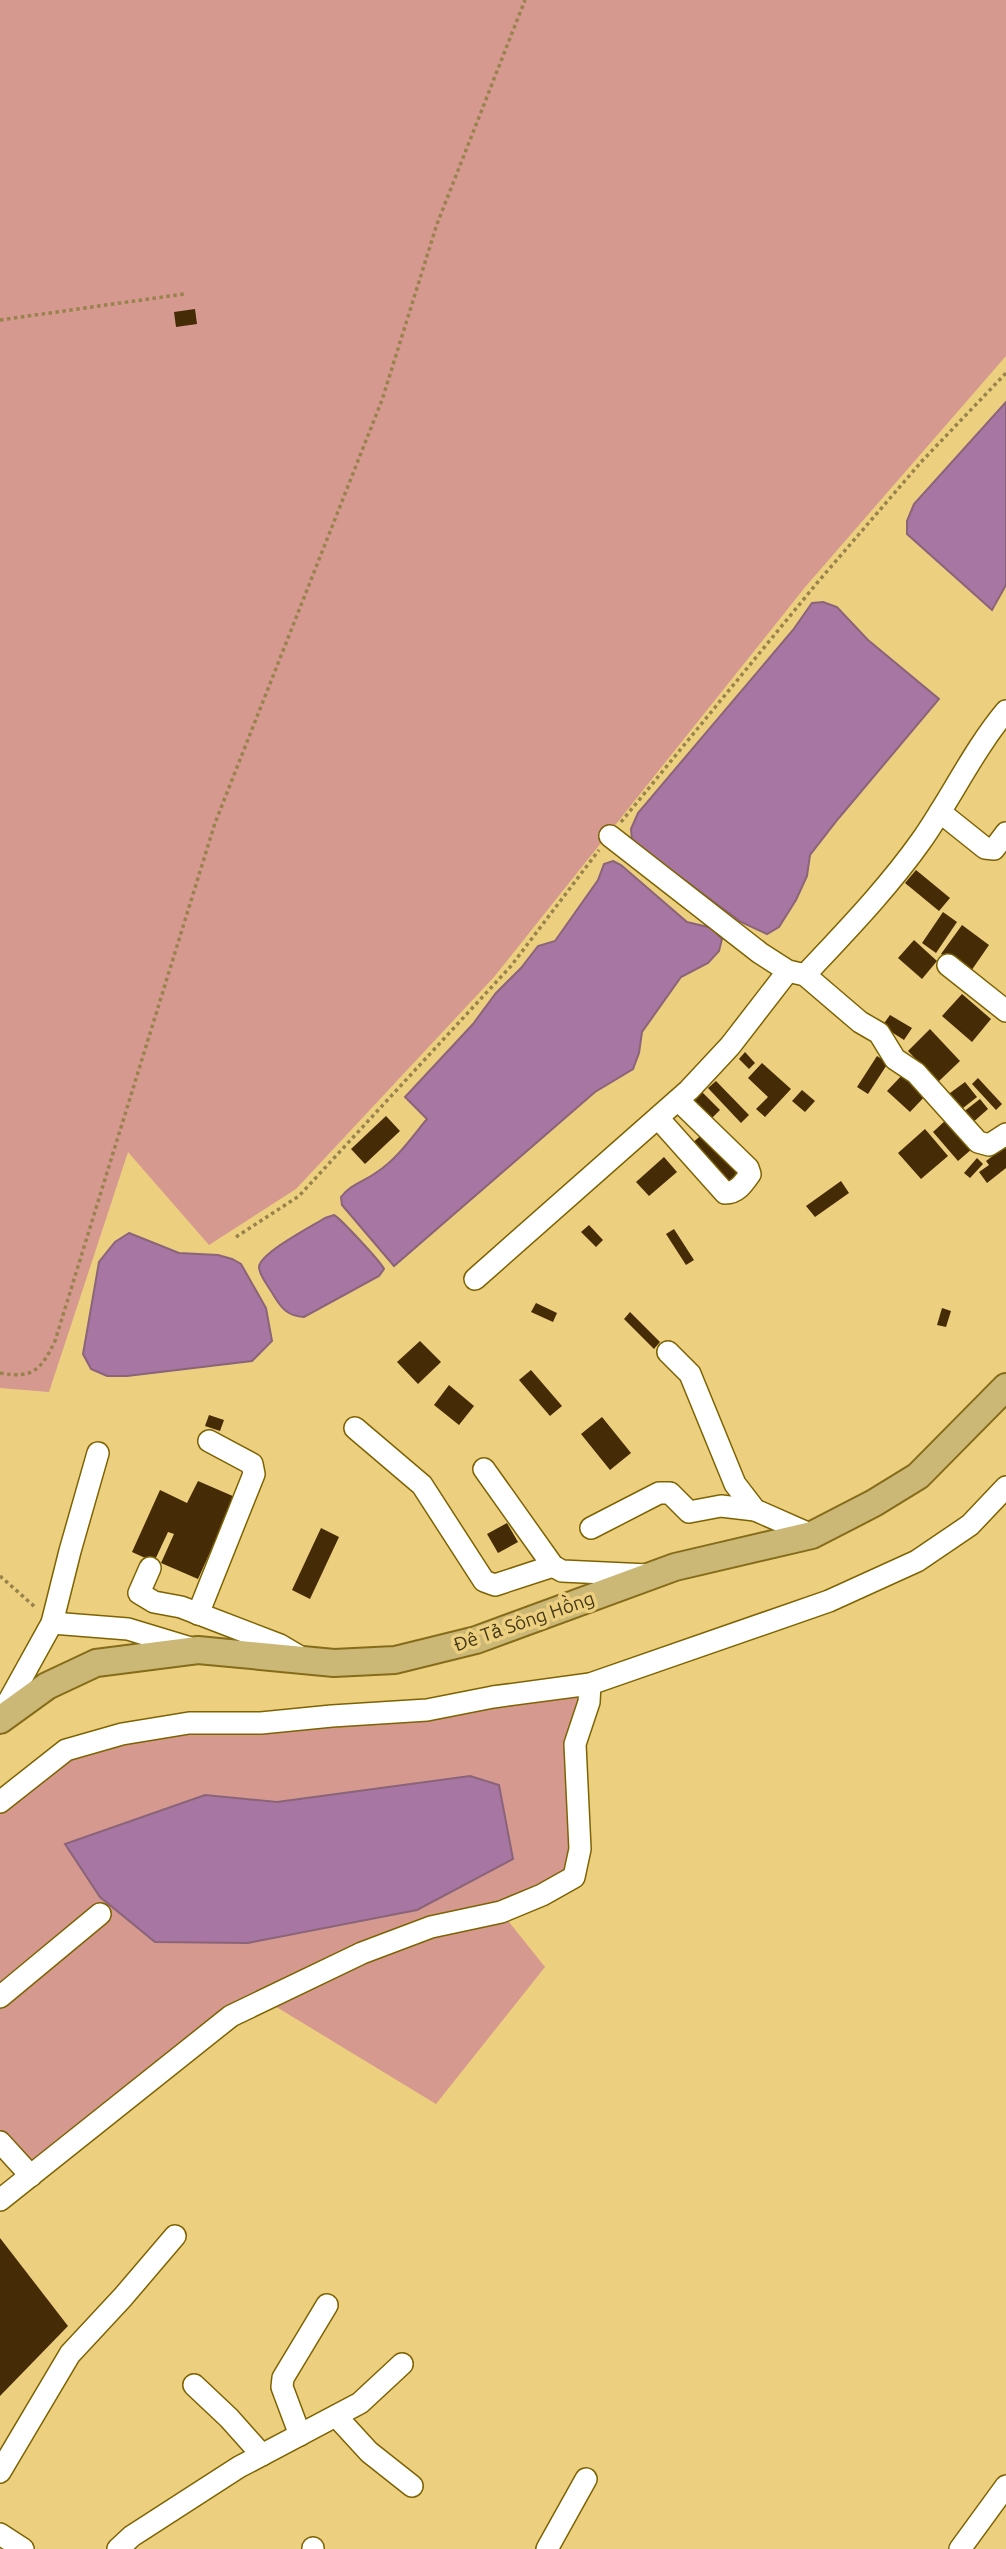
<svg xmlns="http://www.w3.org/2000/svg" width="1006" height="2549" viewBox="0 0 1006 2549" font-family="Ubuntu,sans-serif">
	<rect width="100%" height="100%" fill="#edcf80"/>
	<g fill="#d5998f">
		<polygon points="0,0 1006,0 1006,356 806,586 494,977 296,1189 209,1245 128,1152 49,1392 0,1388"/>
		<polygon points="590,1684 574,1877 501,1912 545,1967 436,2104 265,2000 31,2176 0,2142 0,1806 66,1750 122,1734"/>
	</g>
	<g fill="#a776a2" stroke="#8a6479" stroke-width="2">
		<polygon points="1006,402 1006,585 992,610 907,534 907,521 914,504"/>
		<polygon points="823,602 837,607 868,640 939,699 838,819 810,855 807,876 796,900 779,927 767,934 741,922 632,841 631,829 638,813 793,630 812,603"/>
		<path d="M613 861 621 865 687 922 712 928 722 939 719 951 708 963 681 977 642 1032 639 1053 633 1069 595 1092 394 1266 342 1205 341 1197C351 1184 365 1181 377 1172 397 1159 412 1137 427 1119L405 1097 473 1024 496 993 521 968 538 946 555 941 598 880 604 864Z"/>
		<path d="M334 1215C340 1218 381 1262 384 1269L379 1276 304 1317C288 1316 282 1309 274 1296 270 1288 259 1276 259 1267 260 1253 312 1226 325 1218Z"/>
		<polygon points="129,1233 179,1253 218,1255 232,1259 241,1264 266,1308 272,1341 252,1361 127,1376 107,1376 91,1369 83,1354 99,1262 115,1242"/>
		<polygon points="470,1776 499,1785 513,1859 417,1910 248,1943 155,1942 100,1897 65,1844 205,1795 277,1802"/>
	</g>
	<g fill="#452b06">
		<polygon points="195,309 197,324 176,327 174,312"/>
		<polygon points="916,870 950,898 939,911 905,883"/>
		<polygon points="943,912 957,922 936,953 922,943"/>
		<polygon points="962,925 989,945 969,974 941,954"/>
		<polygon points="914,940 937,961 922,979 898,958"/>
		<polygon points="962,994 991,1019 972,1042 942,1016"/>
		<polygon points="890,1015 912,1028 904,1040 882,1026"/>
		<polygon points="930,1029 960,1061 938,1082 908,1051"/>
		<polygon points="745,1052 755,1063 749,1069 739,1059"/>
		<polygon points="877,1056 888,1063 868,1094 857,1087"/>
		<polygon points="762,1063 791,1089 765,1117 756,1109 768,1097 748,1078"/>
		<polygon points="905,1072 928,1093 910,1112 887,1091"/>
		<polygon points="978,1078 1002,1104 996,1110 972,1084"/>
		<polygon points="716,1081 749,1115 741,1123 708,1088"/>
		<polygon points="965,1082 977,1097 958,1112 946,1096"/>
		<polygon points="699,1089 720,1110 705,1125 684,1104"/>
		<polygon points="802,1090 815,1101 805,1112 792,1101"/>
		<polygon points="980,1099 988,1109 971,1124 962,1113"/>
		<polygon points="386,1116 400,1131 365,1164 351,1149"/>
		<polygon points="947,1119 973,1148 958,1161 933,1132"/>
		<polygon points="925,1129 948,1156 921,1179 898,1153"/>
		<polygon points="706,1131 742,1172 725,1187 689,1146"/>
		<polygon points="1006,1146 1006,1168 987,1183 979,1172 989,1165 986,1161"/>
		<polygon points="664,1157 677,1172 649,1196 636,1182"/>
		<polygon points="977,1158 983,1164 970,1178 964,1173"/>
		<polygon points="841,1181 849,1193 815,1217 806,1206"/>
		<polygon points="589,1225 603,1240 596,1247 581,1232"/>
		<polygon points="674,1229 694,1260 686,1265 666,1234"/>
		<polygon points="536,1303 557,1313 553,1322 531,1312"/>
		<polygon points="942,1308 951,1311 946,1327 937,1325"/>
		<polygon points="630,1312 660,1342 654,1349 624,1319"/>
		<polygon points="420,1341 441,1362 418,1384 397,1362"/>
		<polygon points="531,1370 562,1406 550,1416 519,1380"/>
		<polygon points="449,1385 474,1406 459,1425 434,1405"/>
		<polygon points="209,1415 224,1420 220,1431 205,1426"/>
		<polygon points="602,1417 631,1453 610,1470 581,1434"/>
		<polygon points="198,1481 235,1497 198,1579 161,1563 174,1534 168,1532 154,1562 132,1552 160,1490 187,1503"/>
		<polygon points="507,1523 518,1542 498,1553 487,1534"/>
		<polygon points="321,1528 339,1537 310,1599 292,1590"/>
		<polygon points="0,2238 68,2326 0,2396"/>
	</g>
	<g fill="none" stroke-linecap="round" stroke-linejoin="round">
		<defs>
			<g id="minor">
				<polyline points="940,812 985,848 994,849 1006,833"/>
				<polyline points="610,836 760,953 788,971 805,975 860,1022 879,1033 895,1059 916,1073 978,1142 989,1145 1006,1134"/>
				<polyline points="948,965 1006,1011"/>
				<path d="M805 975C845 932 887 889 921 841 950 800 974 749 1006 711"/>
				<path d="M658 1118 725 1193C737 1193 743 1184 750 1174L748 1168 678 1100"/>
				<polyline points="475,1279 689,1090 730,1046 788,971"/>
				<polyline points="668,1352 690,1374 735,1484 755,1510 812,1535"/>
				<polyline points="355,1428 422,1485 484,1581 495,1585 553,1566"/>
				<polyline points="484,1469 553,1566 562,1571 648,1575"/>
				<polyline points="591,1528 659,1493 670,1493 689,1512 721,1506 755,1510"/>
				<polyline points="150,1568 139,1593 154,1602 181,1607 280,1645 302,1658"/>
				<polyline points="198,1614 254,1474 252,1464 209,1441"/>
				<polyline points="52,1623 128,1629 194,1649"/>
				<polyline points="0,1717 52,1623 70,1551 98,1453"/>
				<polyline points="0,1802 66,1750 122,1734 189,1723 261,1723 332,1716 427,1710 493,1697 590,1684 829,1601 917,1561 970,1525 1006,1487"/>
				<polyline points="0,1997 100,1914"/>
				<polyline points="0,2142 31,2176"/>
				<polyline points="0,2200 231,2016 362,1953 431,1927 501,1912 542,1895 574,1877 580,1849 575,1744 589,1702 590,1684"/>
				<polyline points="194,2385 229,2418 262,2455"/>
				<polyline points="336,2416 369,2452 412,2486"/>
				<polyline points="300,2435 282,2387 283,2378 327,2305"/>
				<polyline points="0,2472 70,2354 123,2297 175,2236"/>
				<polyline points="0,2534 23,2549"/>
				<polyline points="118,2549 132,2536 239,2467 360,2403 402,2364"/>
				<polyline points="313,2549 313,2548"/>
				<polyline points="547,2549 586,2479"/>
				<polyline points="960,2549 1006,2486"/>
			</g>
			<polyline id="major" points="0,1720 47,1686 96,1663 198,1650 334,1663 395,1660 476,1640 675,1567 812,1535 874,1503 918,1476 1006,1387"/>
		</defs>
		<use href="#minor" stroke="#7e6302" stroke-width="24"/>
		<use href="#major" stroke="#856c1a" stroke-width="30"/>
		<g stroke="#97834b" stroke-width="3.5" stroke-dasharray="3.5 3.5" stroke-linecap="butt">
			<polyline points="0,320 184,294"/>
			<polyline points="621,822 817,583 922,461 1006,373"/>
			<polyline points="236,1237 299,1196 511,966 599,850"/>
			<path d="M0 1373C33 1379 41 1370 55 1341L215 823 382 400 437 224 525 0"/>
			<polyline points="0,1576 35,1607"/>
		</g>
		<use href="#minor" stroke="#fff" stroke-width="21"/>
		<use href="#major" stroke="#cbb776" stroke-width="26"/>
	</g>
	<g text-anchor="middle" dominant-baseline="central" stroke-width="7" stroke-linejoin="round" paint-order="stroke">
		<g font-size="19" fill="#453a18" stroke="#edcf80">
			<text transform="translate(524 1621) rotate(-19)">Đê Tả Sông Hồng</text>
		</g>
	</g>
</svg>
